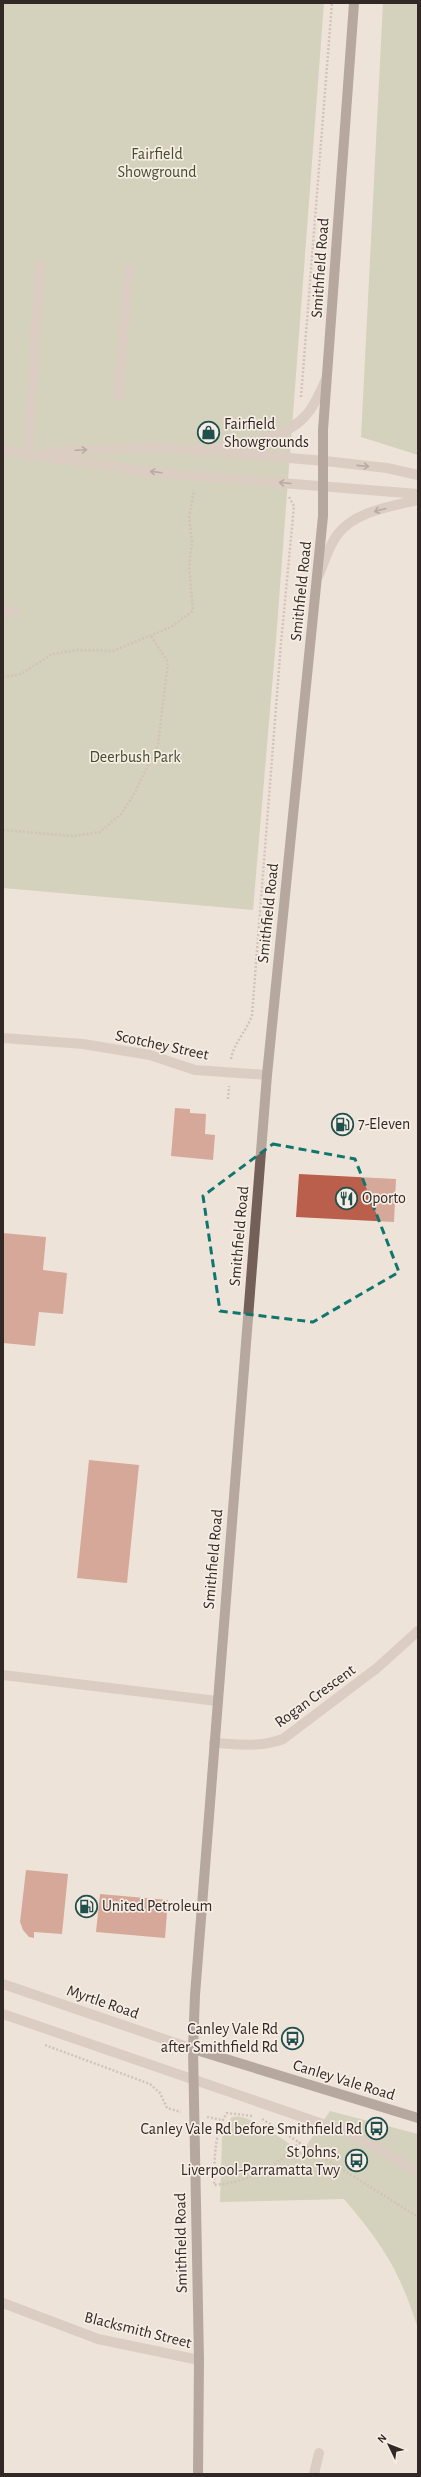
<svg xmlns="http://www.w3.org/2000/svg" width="421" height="2477" viewBox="0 0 421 2477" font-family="'Alegreya Sans',sans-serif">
	<rect width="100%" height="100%" fill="#eee3d9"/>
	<g fill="#b3bb9b">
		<polygon points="3,3 324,3 276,640 253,910 3,888"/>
		<polygon points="383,3 418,3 418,455 361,437"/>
		<path d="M330 2111 418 2134V2329C400 2271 383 2245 344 2199L220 2202 222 2138 231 2118C245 2109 288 2144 302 2152Z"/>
	</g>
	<g fill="#b95f4c">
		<polygon points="175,1108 190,1109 190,1113 206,1114 205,1134 215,1135 213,1160 171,1156"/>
		<polygon points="299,1174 396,1179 394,1222 296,1217"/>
		<polygon points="3,1233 46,1237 43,1270 67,1273 63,1314 39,1312 35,1346 3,1343"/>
		<polygon points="89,1460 139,1465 127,1583 77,1578"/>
		<polygon points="26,1870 68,1874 62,1934 34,1932 34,1938 29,1937 23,1930 20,1922"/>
		<polygon points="100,1894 168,1900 165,1938 96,1932"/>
	</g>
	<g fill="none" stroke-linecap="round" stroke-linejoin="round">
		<g stroke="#b09c91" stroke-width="2.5" stroke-dasharray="2 2" stroke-linecap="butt">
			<polyline points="301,397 332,3"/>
			<polyline points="3,677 21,674 52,654 78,650 113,651 171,627 193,611 189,566 192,541 189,518 194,490"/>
			<polyline points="3,830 73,836 100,832 121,814 133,796 158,745 168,662 151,636"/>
			<path d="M231 1059C234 1042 247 1031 252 1015L281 643 294 506 289 497"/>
			<polyline points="228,1099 229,1086"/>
			<polyline points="45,2045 150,2084 160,2093 167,2108 181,2112"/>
			<path d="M252 2116 227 2113C213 2134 215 2161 214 2185 249 2182 276 2167 300 2142"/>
			<polyline points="207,2117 222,2120"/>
			<polyline points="262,2119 418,2217"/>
		</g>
		<g stroke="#c5b2a7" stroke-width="10">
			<polyline points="118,396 129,268"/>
			<path d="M212 448C243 443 286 440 307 414 315 405 321 390 326 379"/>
			<polyline points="3,450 156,473 418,494"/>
			<polyline points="50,452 156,447 325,461 387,468 418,475"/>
			<polyline points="28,453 40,265"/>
			<path d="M319 575C324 562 329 546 337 535 355 511 390 507 418 500"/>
			<polyline points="3,611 16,612"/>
			<polyline points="3,1038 83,1044 150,1055 195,1070 267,1075"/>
			<polyline points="3,1675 217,1701"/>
			<path d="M214 1743C238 1744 260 1748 283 1739L377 1668 418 1631"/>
			<polyline points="3,1984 193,2049"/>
			<polyline points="3,2014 340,2130 367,2142 418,2172"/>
			<polyline points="3,2303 98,2339 199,2360"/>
			<polyline points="314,2474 319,2453"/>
		</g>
		<g stroke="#726059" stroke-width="10">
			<polyline points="193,2049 418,2118"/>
			<polyline points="198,2474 199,2360 193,2049 195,1995 267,1075 323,516 323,430 354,3"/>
		</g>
	</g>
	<defs><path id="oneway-shaft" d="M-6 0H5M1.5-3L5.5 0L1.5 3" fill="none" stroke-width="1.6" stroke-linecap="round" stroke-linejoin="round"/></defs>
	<g stroke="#746760">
		<use href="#oneway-shaft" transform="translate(81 450) rotate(-3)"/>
		<use href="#oneway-shaft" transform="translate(363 466) rotate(6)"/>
		<use href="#oneway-shaft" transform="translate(156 472) rotate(-173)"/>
		<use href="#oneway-shaft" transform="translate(285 483) rotate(-175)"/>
		<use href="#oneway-shaft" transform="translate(380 510) rotate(165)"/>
	</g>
	<path d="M0 0H421V2477H0ZM273 1144 355 1159 399 1272 313 1322 220 1311 203 1196Z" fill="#eee3d9" fill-opacity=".55" fill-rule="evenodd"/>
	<path fill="none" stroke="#0f766e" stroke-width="3" stroke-dasharray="8 5" stroke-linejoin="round" d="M273 1144 355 1159 399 1272 313 1322 220 1311 203 1196Z"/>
	<defs>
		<symbol id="shop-ring" viewBox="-11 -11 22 22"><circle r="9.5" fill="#f6ede5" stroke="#214f4e" stroke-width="1.5"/><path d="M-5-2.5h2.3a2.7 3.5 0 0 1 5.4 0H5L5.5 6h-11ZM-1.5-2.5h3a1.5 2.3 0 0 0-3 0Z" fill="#214f4e"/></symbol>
		<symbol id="fuel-ring" viewBox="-11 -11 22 22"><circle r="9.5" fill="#f6ede5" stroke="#214f4e" stroke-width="1.5"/><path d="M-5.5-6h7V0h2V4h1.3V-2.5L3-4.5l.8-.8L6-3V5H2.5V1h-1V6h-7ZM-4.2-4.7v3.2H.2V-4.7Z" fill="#214f4e"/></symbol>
		<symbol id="restaurant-ring" viewBox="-11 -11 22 22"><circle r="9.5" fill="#f6ede5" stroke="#214f4e" stroke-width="1.5"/><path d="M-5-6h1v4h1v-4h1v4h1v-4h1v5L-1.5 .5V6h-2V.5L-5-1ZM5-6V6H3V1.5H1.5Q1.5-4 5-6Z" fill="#214f4e"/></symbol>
		<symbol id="bus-ring" viewBox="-11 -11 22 22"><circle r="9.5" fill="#f6ede5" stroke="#214f4e" stroke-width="1.5"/><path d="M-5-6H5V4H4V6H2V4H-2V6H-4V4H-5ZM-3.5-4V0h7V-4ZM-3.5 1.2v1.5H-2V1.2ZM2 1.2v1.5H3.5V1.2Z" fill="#214f4e"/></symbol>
	</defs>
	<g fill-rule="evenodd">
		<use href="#shop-ring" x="196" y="420" width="25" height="25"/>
		<use href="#fuel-ring" x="330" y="1112" width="25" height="25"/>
		<use href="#restaurant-ring" x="334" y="1186" width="25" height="25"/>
		<use href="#fuel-ring" x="74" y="1894" width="25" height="25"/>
		<use href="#bus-ring" x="280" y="2026" width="25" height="25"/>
		<use href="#bus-ring" x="364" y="2116" width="25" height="25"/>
		<use href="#bus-ring" x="344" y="2148" width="25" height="25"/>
	</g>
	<g text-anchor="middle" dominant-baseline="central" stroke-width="3.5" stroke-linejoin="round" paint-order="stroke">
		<g font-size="16" fill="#444d2d" stroke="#f6ede5">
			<text x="157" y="154">Fairfield<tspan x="157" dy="18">Showground</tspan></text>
			<text x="135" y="757">Deerbush Park</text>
		</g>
		<g font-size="16" fill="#322926" stroke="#f6ede5">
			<text transform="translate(320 268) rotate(-86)">Smithfield Road</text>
			<text transform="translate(301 591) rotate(-84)">Smithfield Road</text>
			<text transform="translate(268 913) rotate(-84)">Smithfield Road</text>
			<text transform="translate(162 1045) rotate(12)">Scotchey Street</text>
			<text transform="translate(239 1236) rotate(-85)">Smithfield Road</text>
			<text transform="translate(213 1559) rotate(-85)">Smithfield Road</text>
			<text transform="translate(315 1696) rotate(-36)">Rogan Crescent</text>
			<text transform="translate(103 2002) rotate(19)">Myrtle Road</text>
			<text transform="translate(344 2080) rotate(17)">Canley Vale Road</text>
			<text transform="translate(181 2243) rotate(-91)">Smithfield Road</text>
			<text transform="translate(138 2330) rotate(14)">Blacksmith Street</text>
		</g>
		<g font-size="16" fill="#322926" stroke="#f6ede5" text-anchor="start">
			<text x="224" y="424">Fairfield<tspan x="224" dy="18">Showgrounds</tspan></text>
			<text x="358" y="1124">7-Eleven</text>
			<text x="362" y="1198">Oporto</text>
			<text x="102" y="1906">United Petroleum</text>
			<text x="278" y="2029" text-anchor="end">Canley Vale Rd<tspan x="278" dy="18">after Smithfield Rd</tspan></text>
			<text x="362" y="2129" text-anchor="end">Canley Vale Rd before Smithfield Rd</text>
			<text x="340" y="2152" text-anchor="end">St Johns,<tspan x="340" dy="18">Liverpool-Parramatta Twy</tspan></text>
		</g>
	</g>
	<rect width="421" height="2477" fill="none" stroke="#322926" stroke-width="8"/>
	<g transform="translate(389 2445) rotate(313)" stroke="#f6ede5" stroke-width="3" paint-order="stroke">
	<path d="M0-3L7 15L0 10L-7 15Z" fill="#322926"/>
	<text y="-6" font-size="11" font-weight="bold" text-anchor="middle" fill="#322926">N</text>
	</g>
</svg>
